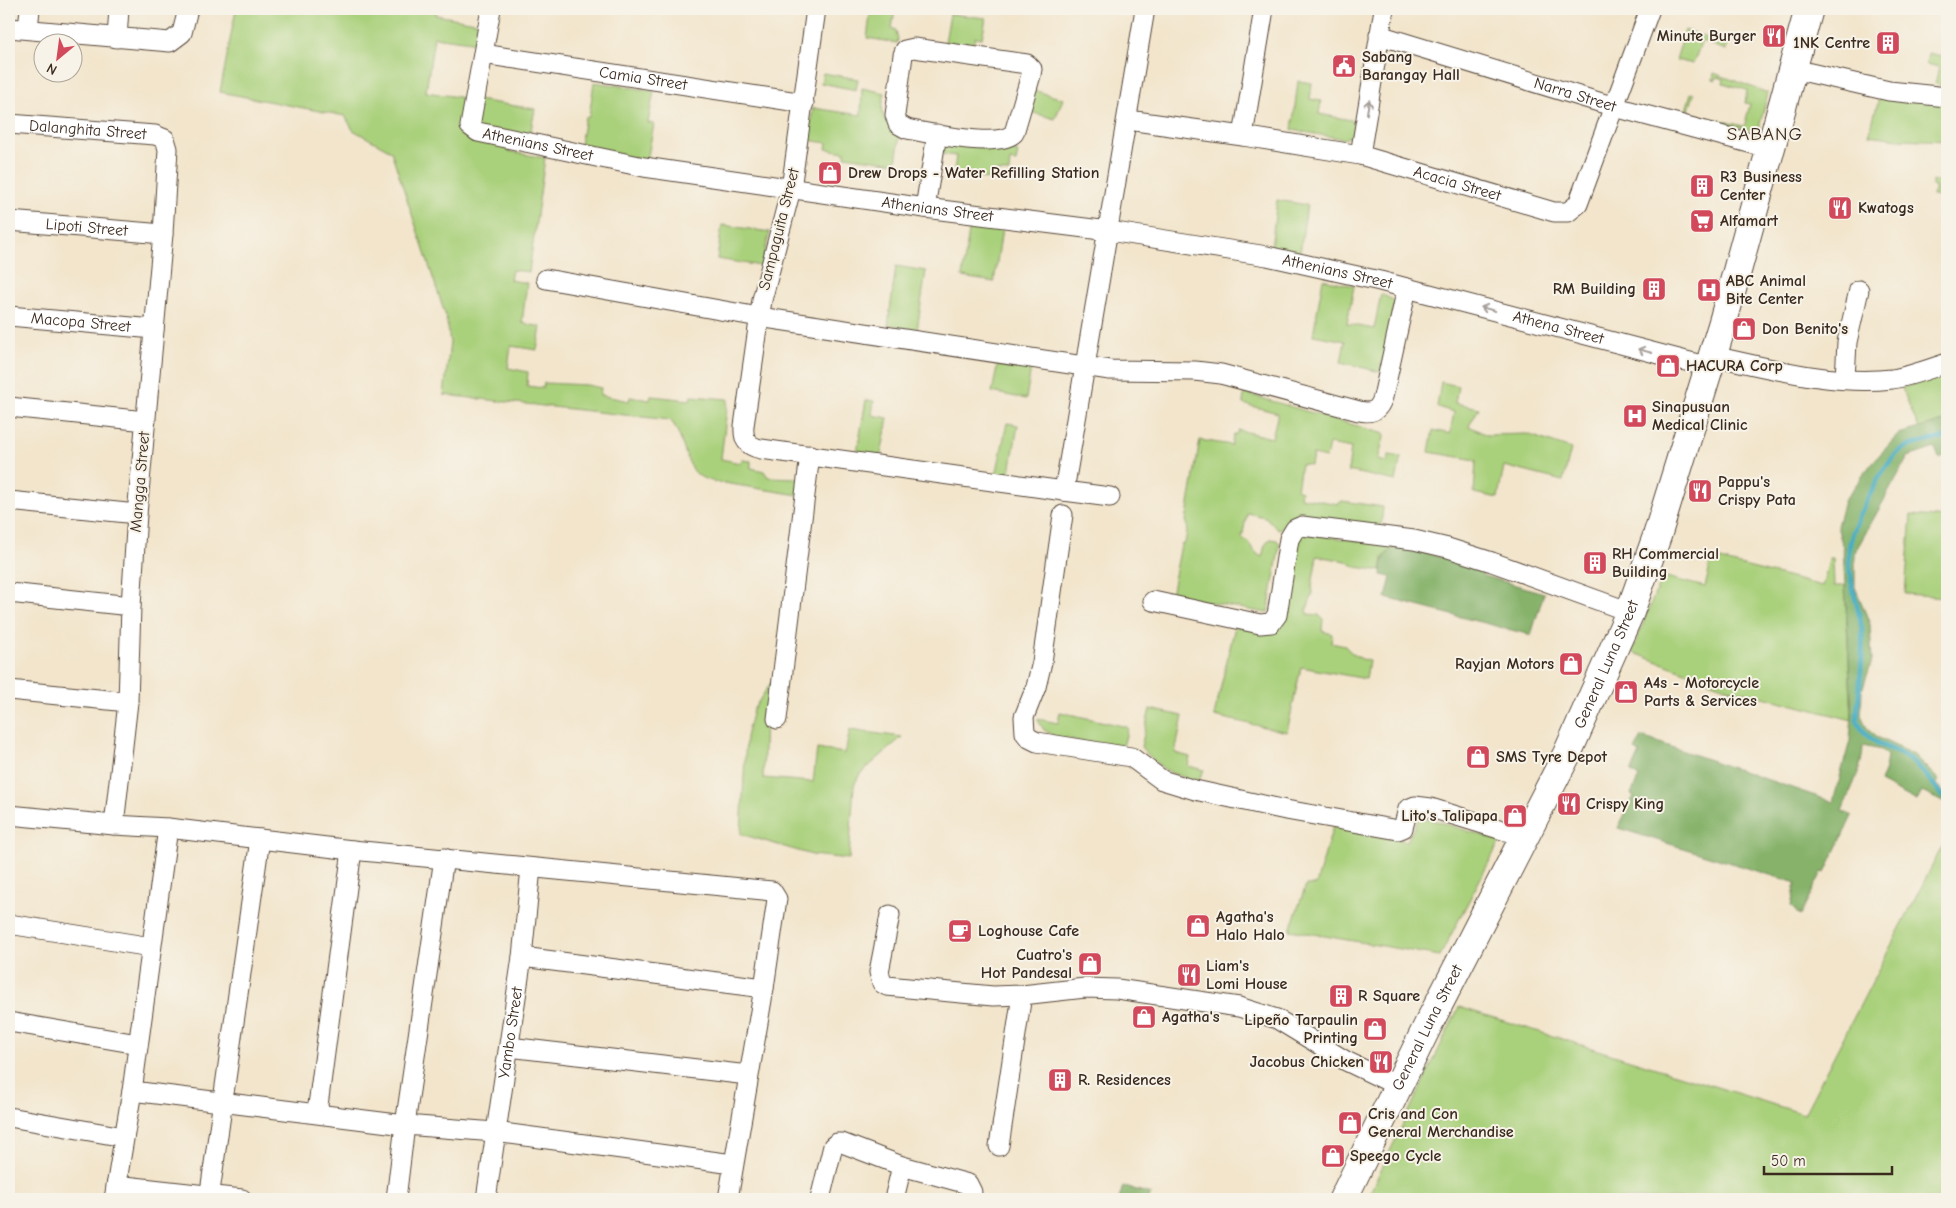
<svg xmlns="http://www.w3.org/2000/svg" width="1956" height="1208" viewBox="0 0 1956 1208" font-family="'Comic Neue',sans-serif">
	<rect width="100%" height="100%" fill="#f7f3e8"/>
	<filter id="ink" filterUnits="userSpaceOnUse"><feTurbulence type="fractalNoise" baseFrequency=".02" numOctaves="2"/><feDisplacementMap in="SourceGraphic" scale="10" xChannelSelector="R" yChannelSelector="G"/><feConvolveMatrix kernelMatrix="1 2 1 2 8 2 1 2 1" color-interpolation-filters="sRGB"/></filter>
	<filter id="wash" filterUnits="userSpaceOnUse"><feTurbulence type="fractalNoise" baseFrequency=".0096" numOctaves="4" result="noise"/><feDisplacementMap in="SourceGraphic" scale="20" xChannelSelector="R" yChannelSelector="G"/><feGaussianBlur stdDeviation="1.12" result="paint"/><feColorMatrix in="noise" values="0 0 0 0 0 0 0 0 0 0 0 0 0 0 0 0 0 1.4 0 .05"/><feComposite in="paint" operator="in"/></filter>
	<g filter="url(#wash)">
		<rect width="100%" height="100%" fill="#f2e5cc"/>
		<g fill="#a9d07a" stroke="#727d4c">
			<path d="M236 9H437L436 15 481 23 478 43 434 37 426 92 535 109 529 140 510 136 507 151 545 158 529 272 512 270 510 280 527 283 522 323 541 327 537 350 511 346 508 368 528 372 527 386 543 388 544 383 587 385 601 388 600 395 629 401 630 397 650 400 651 396 690 400 691 396 728 399 721 459 741 463 742 460 751 461V468L764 471 768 477 799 478 798 495 712 481C709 480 704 479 701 477 684 468 684 434 670 420L444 395 450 342 446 317 391 151 353 130 345 116 220 92Z"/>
			<polygon points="871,9 895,9 892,29 895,29 898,39 897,43 867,38"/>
			<polygon points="950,14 986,18 982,38 975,37 973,46 945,42"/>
			<polygon points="1947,29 1947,86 1935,84 1939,67 1926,64 1928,53 1942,56"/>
			<polygon points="1685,30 1727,45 1726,50 1702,41 1693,64 1676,60"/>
			<polygon points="823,73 858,79 856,90 821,83"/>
			<polygon points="1714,73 1768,93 1758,132 1685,114 1691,93 1694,94 1689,110 1690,113 1743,126 1745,124 1750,104 1745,103 1747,90 1723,83 1724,79 1717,77 1716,80 1713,79"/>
			<polygon points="1298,81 1312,83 1310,99 1321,101 1319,114 1356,121 1352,135 1344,139 1292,130"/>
			<polygon points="594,82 654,91 648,123 654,124 647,161 579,150 585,117 589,117"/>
			<path d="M862 88 885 93C880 113 881 122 900 134L896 163 845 156V152L826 149 827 143 808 140 813 108 861 115Z"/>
			<polygon points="1033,90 1063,99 1055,119 1027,111"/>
			<polygon points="1880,94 1947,100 1947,141 1899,139 1869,135"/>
			<polygon points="943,142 1014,150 1018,152 1016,162 1010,161 1009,172 990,172 988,179 955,174 954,171 956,156 942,154"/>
			<polygon points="1943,165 1947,165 1947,198 1932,196 1932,194 1935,193 1935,187 1932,186 1932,181 1942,181"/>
			<polygon points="1277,200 1307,205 1300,253 1271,248"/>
			<polygon points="970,224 1002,229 994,282 962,277"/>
			<polygon points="722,225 770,232 761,266 717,259"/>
			<polygon points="896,266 926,271 917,330 888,325"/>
			<polygon points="1323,279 1354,286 1347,324 1374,329 1381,294 1395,301 1380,372 1341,362 1345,341 1313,335"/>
			<polygon points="998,363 1031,368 1026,399 992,392"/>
			<polygon points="1947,373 1947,420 1919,429 1902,388"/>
			<polygon points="1441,382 1458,386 1455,403 1479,408 1469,426 1487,435 1527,434 1571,449 1563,481 1504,466 1498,498 1474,493 1476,460 1429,452 1433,430 1450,434 1454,412 1437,407"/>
			<path d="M1244 393 1385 434 1378 460 1387 462 1389 455 1401 457 1396 481 1348 471 1351 448 1329 444 1326 458 1313 455 1311 465 1301 464 1297 490 1301 491 1300 497 1338 504 1342 501 1383 507 1381 528 1329 518 1296 517C1288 519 1286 527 1278 529L1265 517 1247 513 1242 538C1251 542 1252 552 1262 557L1265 545 1270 539 1277 540 1280 544 1268 612 1266 613 1171 595 1181 545 1185 543 1188 526 1186 521 1200 440 1231 445 1234 434H1237L1238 430 1272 438 1278 413 1243 404Z"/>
			<polygon points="866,400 874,401 872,415 888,418 881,456 857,452"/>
			<polygon points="1007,423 1018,425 1009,478 996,476"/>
			<polygon points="1911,515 1947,518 1947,597 1905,594"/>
			<path d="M1299 533 1399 546 1383 558 1381 571 1356 567 1346 561 1317 556 1312 586 1313 593 1307 609 1308 614 1319 615 1323 619 1322 631 1332 634 1331 643 1345 646C1352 654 1359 659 1369 661L1366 679 1301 667 1287 732 1214 716 1235 626C1249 628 1275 639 1282 624Z"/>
			<polygon points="1712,558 1822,586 1830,558 1833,558 1834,586 1845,586 1852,720 1725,687 1632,652 1662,576 1705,587"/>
			<polygon points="772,681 765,719 763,778 813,782 817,749 845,753 850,730 902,737 860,774 854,785 849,859 812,855 741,834 746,737 753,710"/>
			<path d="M1150 709 1183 716 1175 753 1190 757 1188 766 1204 770 1198 781C1168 774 1161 769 1141 747Z"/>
			<polygon points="1060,712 1127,727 1128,728 1122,750 1054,736 1044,730 1037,719 1058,723"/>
			<polygon points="1420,816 1500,841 1440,956 1290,930 1306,885 1316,885 1333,826 1407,841"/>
			<polygon points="1947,837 1947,1199 1367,1199 1459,1007 1804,1114"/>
		</g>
		<g fill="#86b26a" stroke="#606e44">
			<path d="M1947 420V455L1939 458 1935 448 1908 457 1855 552V587L1870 624 1872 661 1862 690 1861 715 1867 728 1879 738 1914 755 1939 780 1936 784 1947 796V804L1922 792 1917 801 1880 782 1885 769 1887 756 1881 750 1863 746C1863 769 1850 790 1842 811L1852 816 1825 873 1822 872 1800 916 1791 906 1796 883 1618 828 1634 796 1631 794 1639 777 1631 772 1640 753 1635 750 1642 737 1833 802 1850 741 1852 715 1843 547 1837 526 1844 501 1872 463 1899 434Z"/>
			<path d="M1399 546 1474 566 1484 576 1544 593 1531 635 1386 598 1391 577 1381 575C1383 562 1383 550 1399 546Z"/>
			<polygon points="1123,1186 1151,1194 1147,1199 1119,1199"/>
		</g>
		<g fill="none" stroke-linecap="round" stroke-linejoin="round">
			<path stroke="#40aac0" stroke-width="5" d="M1947 437C1934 440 1910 443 1900 451 1882 464 1855 521 1850 543 1848 551 1849 562 1850 570 1851 592 1861 611 1862 633 1864 662 1858 691 1857 720 1869 748 1893 745 1914 763 1927 773 1935 789 1947 801"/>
		</g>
	</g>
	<g filter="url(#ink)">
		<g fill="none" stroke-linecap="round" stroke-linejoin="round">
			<defs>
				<g id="minor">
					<path id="s1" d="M491 9 470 126 478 132 644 167 925 208 1109 231 1267 256 1380 281 1709 367"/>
					<path d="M816 9 791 189 762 300 744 426C743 440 747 446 761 449L1064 491"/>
					<polyline points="9,28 170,42 182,33 188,9"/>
					<polyline points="28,29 30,9"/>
					<path id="s2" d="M1379 35 1615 107 1772 149"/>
					<polyline points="117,38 119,9"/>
					<path d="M914 48 1027 64 1032 69 1031 75 1014 133C999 149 929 133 907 129L898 124 895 115 903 55 905 50Z"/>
					<path id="s3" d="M483 54 804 103"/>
					<polyline points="1793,69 1889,91 1947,97"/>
					<path id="s4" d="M1128 120 1243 136 1360 155 1554 212H1568L1578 204 1650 9"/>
					<path id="s5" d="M9 124 155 135 165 139 168 149 163 234 137 514 131 606 128 702 114 825"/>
					<polyline points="1243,136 1264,9"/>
					<polyline points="1360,155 1384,9"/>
					<polyline points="925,208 937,134"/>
					<path id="s6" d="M9 221 163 234"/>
					<path d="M546 279 759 317 1110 370 1195 371 1221 374 1359 411C1373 414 1379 410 1383 397L1407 288"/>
					<path id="s7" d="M9 316 154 329"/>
					<path d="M1713 356C1769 368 1834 386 1892 379 1911 376 1929 369 1947 363"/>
					<polyline points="1845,379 1847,342 1859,290"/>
					<polyline points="9,407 146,421"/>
					<polyline points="1110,497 1064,491 1145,9"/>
					<polyline points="9,501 137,514"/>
					<polyline points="1063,515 1042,662 1036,687 1024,717 1025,733 1029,738 1037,742 1131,757 1162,780 1195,790 1286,810 1398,830 1403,828 1408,809 1415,806 1431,808 1525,837"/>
					<polyline points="9,593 131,606"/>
					<polyline points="1153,601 1260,624 1271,623 1277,615 1289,539 1295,529 1302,526 1414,540 1448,548 1492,562 1630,612"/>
					<polyline points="9,690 128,702"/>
					<polyline points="777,719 810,455"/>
					<polyline points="9,815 114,825 168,828"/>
					<polyline points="890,915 879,972 882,983 887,986 993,996 1022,995 1085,988 1117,989 1239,1007 1277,1019 1346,1061 1398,1086"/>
					<polyline points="9,924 151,947"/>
					<polyline points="522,957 764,988"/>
					<polyline points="9,1022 138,1044"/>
					<polyline points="509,1047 748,1075"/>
					<polyline points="132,1091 405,1125 495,1132 733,1164"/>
					<polyline points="317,1113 352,850"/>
					<polyline points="9,1117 124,1137"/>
					<polyline points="999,1146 1022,995"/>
					<polyline points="116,1185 242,1199"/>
					<polyline points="114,1199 132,1091 168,828 352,850 772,891 777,899 764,988 728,1199"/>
					<polyline points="209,1199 260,839"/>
					<polyline points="396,1199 405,1125 444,858"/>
					<path id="s8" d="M486 1199 522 957 531 868"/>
					<polyline points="820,1199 833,1146 837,1143 842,1143 902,1166 968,1184 972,1192 971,1199"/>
					<polyline points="894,1199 902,1166"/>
				</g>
				<g id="primary">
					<path id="s9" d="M1343 1199 1430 1021 1567 754 1630 612 1657 536 1723 322 1809 9"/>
				</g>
			</defs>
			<use href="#minor" stroke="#564638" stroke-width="21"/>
			<use href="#primary" stroke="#564638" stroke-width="30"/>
			<use href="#minor" stroke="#fff" stroke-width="19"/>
			<use href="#primary" stroke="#fff" stroke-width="28"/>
		</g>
		<defs><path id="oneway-shaft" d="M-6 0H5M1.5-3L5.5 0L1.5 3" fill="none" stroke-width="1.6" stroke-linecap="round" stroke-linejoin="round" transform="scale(1.25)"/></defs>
		<g stroke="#a79f9a">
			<use href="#oneway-shaft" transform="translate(1368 107) rotate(-81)"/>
			<use href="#oneway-shaft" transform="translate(1488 309) rotate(-165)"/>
			<use href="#oneway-shaft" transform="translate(1645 351) rotate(-165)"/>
		</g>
	</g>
	<defs>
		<symbol id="restaurant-square" viewBox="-11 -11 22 22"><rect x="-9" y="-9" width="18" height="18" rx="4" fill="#d1495b" stroke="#f7f3e8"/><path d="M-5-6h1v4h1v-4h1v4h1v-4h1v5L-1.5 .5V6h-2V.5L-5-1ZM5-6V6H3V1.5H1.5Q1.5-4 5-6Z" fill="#fff"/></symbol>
		<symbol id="building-square" viewBox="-11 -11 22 22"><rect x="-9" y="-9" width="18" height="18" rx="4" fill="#d1495b" stroke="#f7f3e8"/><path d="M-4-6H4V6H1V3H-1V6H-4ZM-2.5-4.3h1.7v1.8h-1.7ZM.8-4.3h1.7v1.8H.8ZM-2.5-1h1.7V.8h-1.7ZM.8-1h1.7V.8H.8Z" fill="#fff"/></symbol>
		<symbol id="civic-square" viewBox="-11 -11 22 22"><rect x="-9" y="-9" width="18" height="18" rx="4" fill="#d1495b" stroke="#f7f3e8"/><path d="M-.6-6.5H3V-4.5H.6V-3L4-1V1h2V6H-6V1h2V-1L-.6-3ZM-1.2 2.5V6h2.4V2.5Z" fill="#fff"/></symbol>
		<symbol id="shop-square" viewBox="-11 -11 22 22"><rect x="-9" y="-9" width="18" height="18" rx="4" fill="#d1495b" stroke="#f7f3e8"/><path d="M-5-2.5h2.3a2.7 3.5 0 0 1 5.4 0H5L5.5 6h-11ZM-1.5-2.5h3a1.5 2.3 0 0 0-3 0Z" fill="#fff"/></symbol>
		<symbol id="supermarket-square" viewBox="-11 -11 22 22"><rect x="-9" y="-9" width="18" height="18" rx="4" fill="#d1495b" stroke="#f7f3e8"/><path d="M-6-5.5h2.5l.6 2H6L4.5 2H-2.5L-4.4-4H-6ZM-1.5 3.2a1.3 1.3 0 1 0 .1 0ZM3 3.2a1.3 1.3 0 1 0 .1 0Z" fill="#fff"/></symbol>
		<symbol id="hospital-square" viewBox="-11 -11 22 22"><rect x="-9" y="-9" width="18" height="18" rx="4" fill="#d1495b" stroke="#f7f3e8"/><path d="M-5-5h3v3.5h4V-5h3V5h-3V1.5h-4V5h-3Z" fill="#fff"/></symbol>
		<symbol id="cafe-square" viewBox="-11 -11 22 22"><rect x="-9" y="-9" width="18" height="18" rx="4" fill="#d1495b" stroke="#f7f3e8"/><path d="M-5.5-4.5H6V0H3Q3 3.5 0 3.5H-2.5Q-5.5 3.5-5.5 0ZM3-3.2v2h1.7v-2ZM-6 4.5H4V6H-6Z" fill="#fff"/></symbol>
	</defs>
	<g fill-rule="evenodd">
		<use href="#restaurant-square" x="1760" y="22" width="28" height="28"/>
		<use href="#building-square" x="1874" y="29" width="28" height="28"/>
		<use href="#civic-square" x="1330" y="52" width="28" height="28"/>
		<use href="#shop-square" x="816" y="159" width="28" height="28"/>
		<use href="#building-square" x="1688" y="172" width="28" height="28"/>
		<use href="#restaurant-square" x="1826" y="194" width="28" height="28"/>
		<use href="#supermarket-square" x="1688" y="207" width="28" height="28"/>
		<use href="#building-square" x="1640" y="275" width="28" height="28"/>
		<use href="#hospital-square" x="1695" y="276" width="28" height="28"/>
		<use href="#shop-square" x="1730" y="315" width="28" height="28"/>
		<use href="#shop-square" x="1654" y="352" width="28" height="28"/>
		<use href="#hospital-square" x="1621" y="402" width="28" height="28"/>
		<use href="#restaurant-square" x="1686" y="477" width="28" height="28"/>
		<use href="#building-square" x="1581" y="549" width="28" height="28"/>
		<use href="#shop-square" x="1557" y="650" width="28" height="28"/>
		<use href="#shop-square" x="1612" y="678" width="28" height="28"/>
		<use href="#shop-square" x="1464" y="743" width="28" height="28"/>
		<use href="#restaurant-square" x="1555" y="790" width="28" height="28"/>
		<use href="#shop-square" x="1501" y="802" width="28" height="28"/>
		<use href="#shop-square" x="1184" y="912" width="28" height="28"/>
		<use href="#cafe-square" x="946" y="917" width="28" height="28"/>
		<use href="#shop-square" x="1076" y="950" width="28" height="28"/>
		<use href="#restaurant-square" x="1175" y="961" width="28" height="28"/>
		<use href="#building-square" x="1327" y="982" width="28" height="28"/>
		<use href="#shop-square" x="1130" y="1003" width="28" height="28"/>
		<use href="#shop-square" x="1361" y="1015" width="28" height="28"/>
		<use href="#restaurant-square" x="1367" y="1048" width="28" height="28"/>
		<use href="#building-square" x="1046" y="1066" width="28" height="28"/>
		<use href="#shop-square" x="1336" y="1109" width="28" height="28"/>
		<use href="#shop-square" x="1319" y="1142" width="28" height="28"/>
	</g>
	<g text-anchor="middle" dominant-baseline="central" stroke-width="4" stroke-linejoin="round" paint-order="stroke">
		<g font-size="16" font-weight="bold" fill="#3b2a1e" stroke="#f7f3e8" text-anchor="start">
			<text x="1756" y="36" text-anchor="end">Minute Burger</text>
			<text x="1870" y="43" text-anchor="end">1NK Centre</text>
			<text x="1362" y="57">Sabang<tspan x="1362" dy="18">Barangay Hall</tspan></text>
			<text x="848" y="173">Drew Drops - Water Refilling Station</text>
			<text x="1720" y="177">R3 Business<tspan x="1720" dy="18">Center</tspan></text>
			<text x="1858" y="208">Kwatogs</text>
			<text x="1720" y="221">Alfamart</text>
			<text x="1726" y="281">ABC Animal<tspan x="1726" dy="18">Bite Center</tspan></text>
			<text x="1636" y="289" text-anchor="end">RM Building</text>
			<text x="1762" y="329">Don Benito's</text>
			<text x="1686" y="366">HACURA Corp</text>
			<text x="1652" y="407">Sinapusuan<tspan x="1652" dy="18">Medical Clinic</tspan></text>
			<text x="1718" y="482">Pappu's<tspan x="1718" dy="18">Crispy Pata</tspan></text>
			<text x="1612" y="554">RH Commercial<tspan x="1612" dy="18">Building</tspan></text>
			<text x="1554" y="664" text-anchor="end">Rayjan Motors</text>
			<text x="1644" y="683">A4s - Motorcycle<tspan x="1644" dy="18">Parts &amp; Services</tspan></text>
			<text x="1496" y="757">SMS Tyre Depot</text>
			<text x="1586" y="804">Crispy King</text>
			<text x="1498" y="816" text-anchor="end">Lito's Talipapa</text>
			<text x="1216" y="917">Agatha's<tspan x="1216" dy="18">Halo Halo</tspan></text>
			<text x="978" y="931">Loghouse Cafe</text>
			<text x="1072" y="955" text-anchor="end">Cuatro's<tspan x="1072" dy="18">Hot Pandesal</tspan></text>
			<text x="1206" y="966">Liam's<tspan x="1206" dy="18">Lomi House</tspan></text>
			<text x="1358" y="996">R Square</text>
			<text x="1162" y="1017">Agatha's</text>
			<text x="1358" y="1020" text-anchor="end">Lipeño Tarpaulin<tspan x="1358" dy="18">Printing</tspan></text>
			<text x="1364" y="1062" text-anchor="end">Jacobus Chicken</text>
			<text x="1078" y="1080">R. Residences</text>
			<text x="1368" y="1114">Cris and Con<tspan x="1368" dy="18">General Merchandise</tspan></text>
			<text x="1350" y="1156">Speego Cycle</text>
		</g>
		<g font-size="16" fill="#3b2a1e" stroke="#f7f3e8">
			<text stroke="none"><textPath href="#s3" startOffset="162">Camia Street</textPath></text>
			<text stroke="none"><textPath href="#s2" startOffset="205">Narra Street</textPath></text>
			<text stroke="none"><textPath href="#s5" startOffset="79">Dalanghita Street</textPath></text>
			<text stroke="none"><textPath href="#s1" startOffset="190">Athenians Street</textPath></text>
			<text stroke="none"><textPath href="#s4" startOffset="336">Acacia Street</textPath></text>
			<text stroke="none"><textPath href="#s1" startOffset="595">Athenians Street</textPath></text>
			<text stroke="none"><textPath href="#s6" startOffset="78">Lipoti Street</textPath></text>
			<text transform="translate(779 229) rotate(-76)">Sampaguita Street</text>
			<text stroke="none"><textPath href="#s1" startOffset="1000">Athenians Street</textPath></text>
			<text stroke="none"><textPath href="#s7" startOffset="72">Macopa Street</textPath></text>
			<text stroke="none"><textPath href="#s1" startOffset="1228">Athena Street</textPath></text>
			<text transform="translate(140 482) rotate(-85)">Mangga Street</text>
			<text stroke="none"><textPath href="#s9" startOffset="596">General Luna Street</textPath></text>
			<text stroke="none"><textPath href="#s9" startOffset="191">General Luna Street</textPath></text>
			<text stroke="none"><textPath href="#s8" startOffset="168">Yambo Street</textPath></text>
		</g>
		<g font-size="19" letter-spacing="1" fill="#3b2a1e" stroke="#f7f3e8">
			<text x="1765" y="134">SABANG</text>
		</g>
	</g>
	<rect width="1956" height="1208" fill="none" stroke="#f7f3e8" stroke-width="30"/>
	<g transform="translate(58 58) rotate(209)"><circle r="24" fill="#f7f3e8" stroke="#aca397"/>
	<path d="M0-4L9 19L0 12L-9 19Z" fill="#d1495b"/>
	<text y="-8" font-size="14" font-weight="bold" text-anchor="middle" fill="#3b2a1e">N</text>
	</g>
	<path d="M1764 1166v8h128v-8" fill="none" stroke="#3b2a1e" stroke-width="2.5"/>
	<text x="1771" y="1166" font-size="15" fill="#3b2a1e" stroke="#f7f3e8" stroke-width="4" paint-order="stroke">50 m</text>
</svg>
